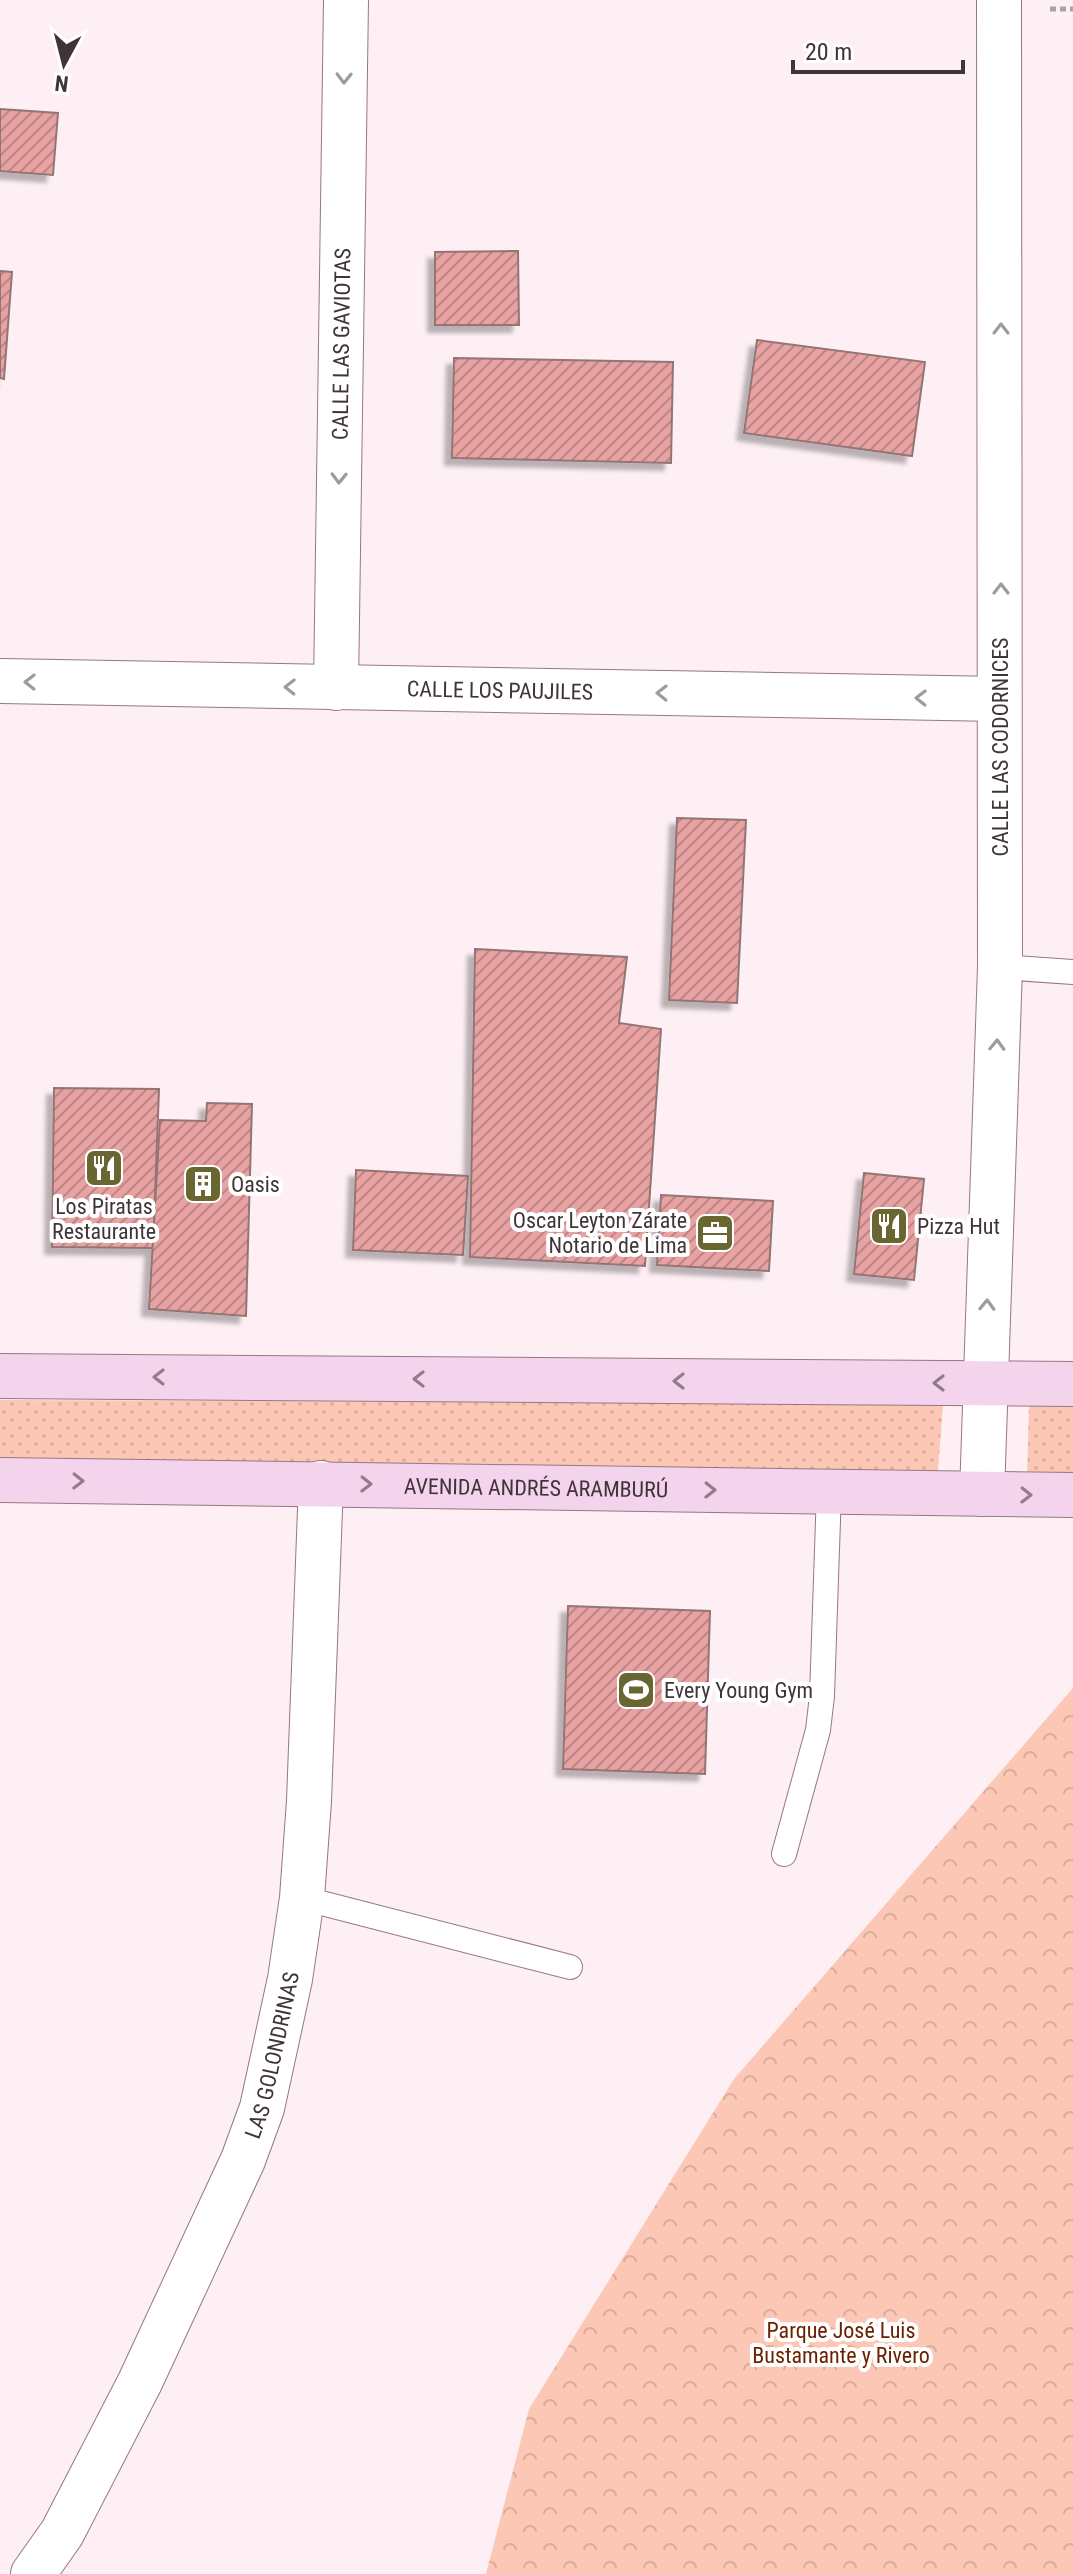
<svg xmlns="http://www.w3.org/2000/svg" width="1073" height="2574" viewBox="0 0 1073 2574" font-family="'Roboto Condensed',sans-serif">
	<defs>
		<pattern id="grass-dots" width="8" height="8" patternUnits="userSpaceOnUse" patternTransform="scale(2)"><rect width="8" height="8" fill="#fcc7b5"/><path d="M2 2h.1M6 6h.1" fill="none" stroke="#d9ac9c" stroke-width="1.8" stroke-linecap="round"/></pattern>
		<pattern id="forest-crowns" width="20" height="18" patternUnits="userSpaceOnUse" patternTransform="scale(2)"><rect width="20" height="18" fill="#fcc7b5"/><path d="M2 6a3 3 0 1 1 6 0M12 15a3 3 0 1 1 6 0" fill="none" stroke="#d9ac9c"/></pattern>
		<pattern id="building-hatch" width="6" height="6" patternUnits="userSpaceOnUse" patternTransform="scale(2)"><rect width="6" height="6" fill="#e8a2a2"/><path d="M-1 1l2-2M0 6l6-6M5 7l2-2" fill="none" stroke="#bd8585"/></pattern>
		<filter id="shadow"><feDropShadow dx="-7" dy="7" stdDeviation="2" flood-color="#0004"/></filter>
	</defs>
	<rect width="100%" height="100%" fill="#fdeff3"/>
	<g fill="url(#grass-dots)">
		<polygon points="0,1400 943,1404 937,1483 0,1469"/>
		<polygon points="1029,1406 1073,1407 1073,1481 1027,1481"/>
	</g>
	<polygon fill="url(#forest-crowns)" points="1073,1688 1073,2574 486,2574 529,2409 734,2079"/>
	<g fill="url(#building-hatch)" stroke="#937574" stroke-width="2" filter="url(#shadow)">
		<polygon points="0,109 58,113 53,175 0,171"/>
		<polygon points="518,251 519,325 435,325 435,252"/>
		<polygon points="0,271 12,272 4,379 0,378"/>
		<polygon points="757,340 925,362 912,456 744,433"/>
		<polygon points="454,358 673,362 671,463 452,458"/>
		<polygon points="677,818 746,820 737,1003 669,1000"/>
		<polygon points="475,949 627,957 619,1023 661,1029 645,1266 470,1257"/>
		<polygon points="54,1088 159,1089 153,1248 52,1247"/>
		<polygon points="207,1103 252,1104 246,1316 149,1309 160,1120 206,1121"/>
		<polygon points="356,1170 468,1176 463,1255 353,1250"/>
		<polygon points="864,1173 924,1179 914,1280 854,1274"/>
		<polygon points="661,1195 773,1201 769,1271 657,1265"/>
		<polygon points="568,1606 710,1611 705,1774 563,1769"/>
	</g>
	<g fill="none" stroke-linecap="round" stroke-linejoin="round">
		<defs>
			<g id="lane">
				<polyline points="1000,967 1073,972"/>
				<polyline points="784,1854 818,1730 822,1696 829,1491"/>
				<polyline points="302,1898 570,1967"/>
			</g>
			<g id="street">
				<path id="s1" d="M0 681 999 699"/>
				<path id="s2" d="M336 688 346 0"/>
				<polyline points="982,1494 1000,967 999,0"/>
				<path id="s3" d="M33 2574 62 2533 140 2382 243 2160 262 2108 290 1979 302 1898 309 1801 321 1483"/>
			</g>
			<g id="secondary">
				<polyline points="0,1376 1073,1384"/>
				<path id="s4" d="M0 1480 1073 1495"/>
			</g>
		</defs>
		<use href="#lane" stroke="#957881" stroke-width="26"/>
		<use href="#street" stroke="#957881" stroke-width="46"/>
		<use href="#secondary" stroke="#957881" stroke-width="46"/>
		<polyline stroke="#aea1a5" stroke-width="5" stroke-dasharray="6 4" stroke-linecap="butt" points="1050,9 1073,9"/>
		<use href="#lane" stroke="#fff" stroke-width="24"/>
		<use href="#street" stroke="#fff" stroke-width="44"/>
		<use href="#secondary" stroke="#f4d3ed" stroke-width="44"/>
	</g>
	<defs><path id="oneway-chevron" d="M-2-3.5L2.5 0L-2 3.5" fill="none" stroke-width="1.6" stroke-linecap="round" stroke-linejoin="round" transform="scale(2)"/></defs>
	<g stroke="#a09a9c">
		<use href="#oneway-chevron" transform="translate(344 78) rotate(91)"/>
		<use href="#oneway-chevron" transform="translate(1001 329) rotate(-90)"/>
		<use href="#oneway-chevron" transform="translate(339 478) rotate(91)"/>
		<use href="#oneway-chevron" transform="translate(1001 589) rotate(-90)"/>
		<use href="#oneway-chevron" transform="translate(30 682) rotate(-179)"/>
		<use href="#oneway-chevron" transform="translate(290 687) rotate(-179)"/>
		<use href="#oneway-chevron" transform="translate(662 693) rotate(-179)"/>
		<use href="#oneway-chevron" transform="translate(921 698) rotate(-179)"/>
		<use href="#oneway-chevron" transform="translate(997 1045) rotate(-88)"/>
		<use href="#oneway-chevron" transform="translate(987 1305) rotate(-88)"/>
	</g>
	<g stroke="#917c89">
		<use href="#oneway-chevron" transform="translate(159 1377) rotate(-180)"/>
		<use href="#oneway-chevron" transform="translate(419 1379) rotate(-180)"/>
		<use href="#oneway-chevron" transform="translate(679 1381) rotate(-180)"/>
		<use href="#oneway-chevron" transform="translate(939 1383) rotate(-180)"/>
		<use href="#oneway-chevron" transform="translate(78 1481) rotate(1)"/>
		<use href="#oneway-chevron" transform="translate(366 1484) rotate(1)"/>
		<use href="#oneway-chevron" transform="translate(710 1490) rotate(1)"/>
		<use href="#oneway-chevron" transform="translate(1026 1495) rotate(1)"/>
	</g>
	<defs>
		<symbol id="restaurant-square" viewBox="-11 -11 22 22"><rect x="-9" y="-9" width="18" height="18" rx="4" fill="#6a6632" stroke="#fff"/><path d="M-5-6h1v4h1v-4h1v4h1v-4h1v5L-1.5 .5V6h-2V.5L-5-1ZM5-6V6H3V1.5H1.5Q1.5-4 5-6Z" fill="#fff"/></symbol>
		<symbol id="building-square" viewBox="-11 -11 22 22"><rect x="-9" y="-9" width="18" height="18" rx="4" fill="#6a6632" stroke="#fff"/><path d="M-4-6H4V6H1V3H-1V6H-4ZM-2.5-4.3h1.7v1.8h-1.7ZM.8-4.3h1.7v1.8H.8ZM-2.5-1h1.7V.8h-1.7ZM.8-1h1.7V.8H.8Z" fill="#fff"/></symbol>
		<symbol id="office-square" viewBox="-11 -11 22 22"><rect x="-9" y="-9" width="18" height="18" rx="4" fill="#6a6632" stroke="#fff"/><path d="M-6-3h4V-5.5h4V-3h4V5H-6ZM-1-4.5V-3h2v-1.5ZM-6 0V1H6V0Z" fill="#fff"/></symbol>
		<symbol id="stadium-square" viewBox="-11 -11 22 22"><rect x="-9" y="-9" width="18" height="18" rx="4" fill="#6a6632" stroke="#fff"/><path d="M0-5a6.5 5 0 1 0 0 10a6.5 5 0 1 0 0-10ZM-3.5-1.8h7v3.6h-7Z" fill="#fff"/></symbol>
	</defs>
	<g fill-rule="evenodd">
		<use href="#restaurant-square" x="82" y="1146" width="44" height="44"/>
		<use href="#building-square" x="181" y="1162" width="44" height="44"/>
		<use href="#restaurant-square" x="867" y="1204" width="44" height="44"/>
		<use href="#office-square" x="693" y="1211" width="44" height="44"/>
		<use href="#stadium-square" x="614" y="1668" width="44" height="44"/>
	</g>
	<g text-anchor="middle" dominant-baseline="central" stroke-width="8" stroke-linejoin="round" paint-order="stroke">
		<g font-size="22" fill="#403438" stroke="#fff">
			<text stroke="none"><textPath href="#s2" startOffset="344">CALLE LAS GAVIOTAS</textPath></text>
			<text stroke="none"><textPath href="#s1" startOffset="500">CALLE LOS PAUJILES</textPath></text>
			<text transform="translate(1000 747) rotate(-90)">CALLE LAS CODORNICES</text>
			<text stroke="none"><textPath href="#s4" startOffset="536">AVENIDA ANDRÉS ARAMBURÚ</textPath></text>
			<text stroke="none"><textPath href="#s3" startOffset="574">LAS GOLONDRINAS</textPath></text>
		</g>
		<g font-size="22" fill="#403438" stroke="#fff" text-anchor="start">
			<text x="231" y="1184">Oasis</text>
			<text x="104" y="1206" text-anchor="middle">Los Piratas<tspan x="104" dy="25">Restaurante</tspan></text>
			<text x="687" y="1220" text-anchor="end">Oscar Leyton Zárate<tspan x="687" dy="25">Notario de Lima</tspan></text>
			<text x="917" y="1226">Pizza Hut</text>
			<text x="664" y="1690">Every Young Gym</text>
		</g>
		<g font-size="22" fill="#6b2100" stroke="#fff">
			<text x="841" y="2330">Parque José Luis<tspan x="841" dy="25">Bustamante y Rivero</tspan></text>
		</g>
	</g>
	<g transform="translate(64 64) rotate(187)" stroke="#ffffff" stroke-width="6" paint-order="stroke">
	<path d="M0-6L14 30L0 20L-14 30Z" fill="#403438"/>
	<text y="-12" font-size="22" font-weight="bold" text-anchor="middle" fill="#403438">N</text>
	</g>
	<path d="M793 60v12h170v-12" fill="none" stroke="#403438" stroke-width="4"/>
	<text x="805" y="60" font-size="24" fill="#403438" stroke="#ffffff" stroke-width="6" paint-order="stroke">20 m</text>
</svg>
